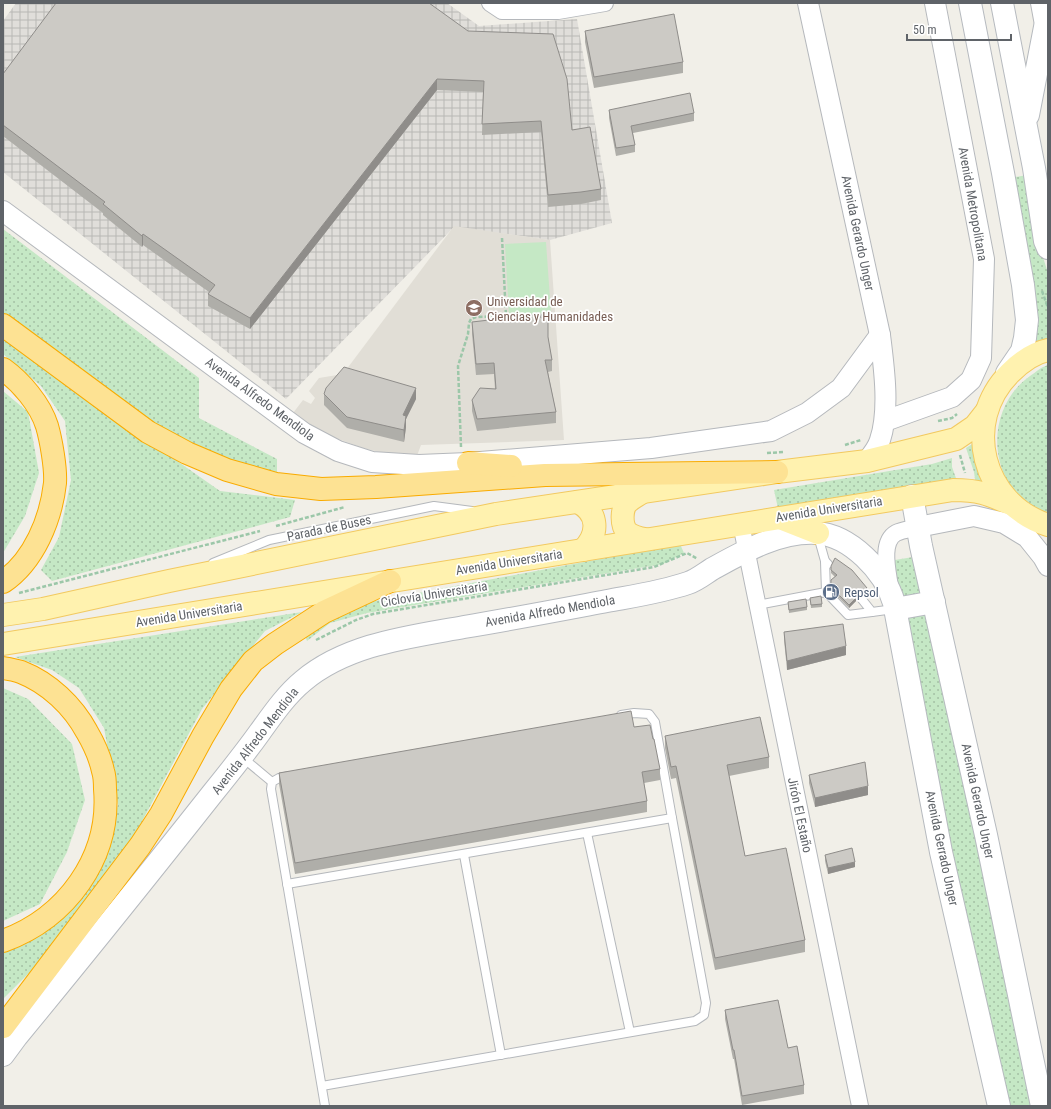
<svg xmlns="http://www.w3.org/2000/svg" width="1051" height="1109" viewBox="0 0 1051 1109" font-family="'Roboto Condensed',sans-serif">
	<defs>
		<pattern id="industrial-grid" width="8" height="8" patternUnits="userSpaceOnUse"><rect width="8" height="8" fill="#e0deda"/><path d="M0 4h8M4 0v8" fill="none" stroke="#b9b8b5"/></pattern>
		<pattern id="grass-dots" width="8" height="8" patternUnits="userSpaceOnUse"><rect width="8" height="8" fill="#c5e8c5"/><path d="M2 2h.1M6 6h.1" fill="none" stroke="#a3c0a4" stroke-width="1.8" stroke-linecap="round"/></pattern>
	</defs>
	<rect width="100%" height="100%" fill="#f1efe8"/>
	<polygon fill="url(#industrial-grid)" points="16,3 447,3 479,26 577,19 612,223 550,240 454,227 286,399 3,172 3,21"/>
	<polygon fill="#e1ded6" points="454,226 550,240 564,440 421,445 415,461 363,448 322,433 318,439 293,413 303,400 311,404 315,398 309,391 319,378 343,374"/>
	<g fill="url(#grass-dots)">
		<polygon points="1027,175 1040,248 1048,273 1048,342 1030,349 1010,178"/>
		<polygon points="3,229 199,378 199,418 277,459 277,472 252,469 218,456 164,430 3,313"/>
		<polygon points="3,339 220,491 295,500 290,517 52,581 41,570 59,537 71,480 65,421 41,386 3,354"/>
		<path d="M1048 365V515C1033 506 1017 497 1008 482 988 447 996 400 1030 376 1036 372 1041 367 1048 365Z"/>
		<polygon points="3,391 28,412 39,473 25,516 3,553"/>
		<polygon points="974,443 987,484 976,486 974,472 966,448"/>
		<polygon points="952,458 952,467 957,481 779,513 774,490 932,464"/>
		<polygon points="680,544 684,553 663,564 367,613 330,623 307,641 304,633 370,602"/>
		<polygon points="913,557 920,560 1035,1106 1004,1106 890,577 895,560"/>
		<polygon points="302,612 265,631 202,709 132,840 30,972 3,999 3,953 41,935 102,867 118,805 104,728 79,688 52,670 15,657"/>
		<polygon points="3,688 28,699 72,744 85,800 67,852 40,904 3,921"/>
	</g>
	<polygon fill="#c5e8c5" points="546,242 551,313 509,315 505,244"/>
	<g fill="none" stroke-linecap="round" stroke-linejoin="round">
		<defs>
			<g id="service">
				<polyline points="818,536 825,561 828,564"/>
				<polyline points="825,561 826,592 848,615 872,612"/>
				<polyline points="213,563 269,540 434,506 472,511"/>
				<polyline points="860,597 872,612 894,609"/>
				<polyline points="757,605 826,592"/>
				<polyline points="242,757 272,782"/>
				<polyline points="289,776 279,778 272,782 271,789 325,1106"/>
				<polyline points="587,833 630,1032"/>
				<polyline points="464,855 501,1055"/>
				<polyline points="287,884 672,818 655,722 649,714 634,713 621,715"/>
				<polyline points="322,1086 695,1021 704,1015 706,1003 672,818"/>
			</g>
			<g id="minor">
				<polyline points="490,3 502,11 558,11 605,3"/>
				<polyline points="741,524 860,1106"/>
				<path d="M890 587C888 572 880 542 896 533 902 530 911 529 918 527"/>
			</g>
			<g id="tertiary">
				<path d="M808 3 880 335C884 367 890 410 880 440 878 447 872 455 867 461"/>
				<polyline points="1041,3 1048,41"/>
				<polyline points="3,211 304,433 338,451 372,462 419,465 468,463 651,448 771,431 807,413 841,388 880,335"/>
				<polyline points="885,421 952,397 971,380 981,358 984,259 935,3"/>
				<polyline points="918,527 974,516 1004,523 1027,537 1043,557 1048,566"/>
			</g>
			<g id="secondary">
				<polyline points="970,3 1003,173 1023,285 1027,320 1025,338 1022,351 1007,373"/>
				<polyline points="1002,3 1034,168 1045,241 1048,248"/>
				<polyline points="1028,115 1045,27"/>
				<polyline points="912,496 921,546 986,835 1042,1106"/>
				<polyline points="895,609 934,602"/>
				<path d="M3 1055 17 1036C83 956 148 875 212 794 229 773 245 753 260 732 273 714 286 695 303 681 347 644 409 637 464 627 512 619 559 610 607 601 634 596 662 592 688 583 697 580 704 574 712 569 743 552 779 531 816 533 850 535 885 571 894 603L941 852 999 1106"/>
			</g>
			<g id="primary">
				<path d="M1048 350C1033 353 1020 363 1010 373 961 422 982 504 1048 525"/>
				<path d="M641 493C637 496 632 498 628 502 621 508 621 525 627 532 632 536 639 538 645 539"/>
				<path d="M578 502C599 513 599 534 583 550"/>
				<polyline points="780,518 818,533"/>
				<polyline points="3,615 43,609 169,581 496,514 777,472 867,461 956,439 975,426 986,412"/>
				<path d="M3 644 953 490C980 490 988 494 1013 505"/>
			</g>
			<g id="motorway">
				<polyline points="3,325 148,432 187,453 227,470 276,484 321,489 376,487 545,475 777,472"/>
				<path d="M3 369C21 382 40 404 47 426 51 440 56 468 55 483 51 519 34 561 3 582"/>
				<polyline points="468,463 511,466"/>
				<path d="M3 668C9 669 15 670 21 672 49 683 73 706 87 732 94 744 100 757 103 771 105 777 105 783 105 789 111 858 66 918 3 941"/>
				<polyline points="3,1027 140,846 161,814 203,736 231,689 253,661 275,644 324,612 390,581"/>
			</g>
		</defs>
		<use href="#service" stroke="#b5b8bc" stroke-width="10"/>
		<use href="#minor" stroke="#b5b8bc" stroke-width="18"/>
		<use href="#tertiary" stroke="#b5b8bc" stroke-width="22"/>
		<use href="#secondary" stroke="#b6babf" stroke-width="24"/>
		<use href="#primary" stroke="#f2c960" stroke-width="24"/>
		<use href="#motorway" stroke="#f9ab00" stroke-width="24"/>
		<g stroke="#9cc7a9" stroke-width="2.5" stroke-dasharray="4 2" stroke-linecap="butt">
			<polyline points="502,238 506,316"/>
			<polyline points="1042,291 1048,308"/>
			<polyline points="539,315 550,315"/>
			<polyline points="938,421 952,418 957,414"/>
			<polyline points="845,445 861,440"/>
			<polyline points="461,447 458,366 468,334 469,323 471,319 476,317 530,315"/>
			<polyline points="767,453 784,452"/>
			<polyline points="960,455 965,473"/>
			<polyline points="276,526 345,507"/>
			<polyline points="19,593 260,531"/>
			<polyline points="316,640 356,620 373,614 654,567 687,553 698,559"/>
		</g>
		<use href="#service" stroke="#fff" stroke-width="8"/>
		<use href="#minor" stroke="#fff" stroke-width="16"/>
		<use href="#tertiary" stroke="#fff" stroke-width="20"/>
		<use href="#secondary" stroke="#fff" stroke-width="22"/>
		<use href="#primary" stroke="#fff2af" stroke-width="22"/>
		<use href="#motorway" stroke="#fde293" stroke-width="22"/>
	</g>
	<g fill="#afaea9">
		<polygon points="429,3 572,130 601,189 601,200 581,204 548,207 541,132 482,135 483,92 437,90 250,329 208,306 208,294 209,292 143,245 142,247 103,215 103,213 3,136 3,74"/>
		<polygon points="585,31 683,62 683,73 594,88 585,42"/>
		<polygon points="609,110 694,113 694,121 633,133 635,145 635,152 616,156 609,118"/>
		<polygon points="541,318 548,337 552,360 552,371 548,372 556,412 556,423 477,431 472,411 472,400 495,389 494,374 476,375 472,334 472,322"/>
		<polygon points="324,394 416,399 406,419 406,427 404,442 347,428 324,405"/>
		<polygon points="831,566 867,591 864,594 860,592 856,593 855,596 856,601 849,608 831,590 831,580 835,577 831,573"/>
		<polygon points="810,598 822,604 822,607 811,608"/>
		<polygon points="788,602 807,607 807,610 789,613"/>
		<polygon points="784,632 846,655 787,670 784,640"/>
		<polygon points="634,727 653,739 660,769 660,780 644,783 647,801 647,812 295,874 279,784 279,773"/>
		<polygon points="665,736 769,757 769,768 729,776 745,856 805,940 805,952 715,970 676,778 671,779 665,748"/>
		<polygon points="809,775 868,795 815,807 809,783"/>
		<polygon points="825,855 855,867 828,874 825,861"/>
		<polygon points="725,1010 788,1048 804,1085 804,1094 742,1105 734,1059 733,1059 725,1019"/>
	</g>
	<g fill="#8f8d8a">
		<polygon points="437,79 437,90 250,329 250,318"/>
		<polygon points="143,234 143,245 142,247 142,236"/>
		<polygon points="416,388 416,399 406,419 406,427 404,442 403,415"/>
		<polygon points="867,588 867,591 864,594 864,591"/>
		<polygon points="860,589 860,592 856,593 855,597 855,595 856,590"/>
		<polygon points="856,598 856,601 849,608 849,605"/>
		<polygon points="846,646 846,655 787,670 787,661"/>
		<polygon points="868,786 868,795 815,807 815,798"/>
		<polygon points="855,862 855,867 828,874 828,868"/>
	</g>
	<g fill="#cccac5" stroke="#8f8d8a">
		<polygon points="56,3 429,3 468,31 553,34 567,79 572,130 590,127 601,189 581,192 548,195 541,121 482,124 484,81 437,79 250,318 208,294 215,285 143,234 142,236 103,204 105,202 3,125 3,74"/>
		<polygon points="674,14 683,62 594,77 585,31"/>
		<polygon points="690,93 694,113 631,126 635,145 616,148 609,110"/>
		<polygon points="541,314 541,318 548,317 548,337 552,360 545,360 556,412 477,419 472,400 480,388 496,389 494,363 476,364 472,322"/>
		<polygon points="344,367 416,388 403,415 406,416 404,430 347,417 324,394 326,388"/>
		<polygon points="835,558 852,570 867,588 864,591 860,589 856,590 855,595 856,598 849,605 831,587 831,580 837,575 831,570 831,566"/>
		<polygon points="821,596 822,604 811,605 810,598"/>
		<polygon points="806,599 807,607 789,610 788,602"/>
		<polygon points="843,624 846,646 787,661 784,632"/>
		<polygon points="631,711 634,727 650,725 653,739 654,739 660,769 642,772 647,801 295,863 279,773"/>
		<polygon points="760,717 769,757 727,765 745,856 786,848 805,940 715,958 676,766 671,767 665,736"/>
		<polygon points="865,762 868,786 815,798 809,775"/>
		<polygon points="852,848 855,862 828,868 825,855"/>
		<polygon points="778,1000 788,1048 797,1046 804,1085 742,1096 734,1050 733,1050 725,1010"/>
	</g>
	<defs>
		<symbol id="university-disc" viewBox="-11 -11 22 22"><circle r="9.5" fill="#8d6e63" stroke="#fff"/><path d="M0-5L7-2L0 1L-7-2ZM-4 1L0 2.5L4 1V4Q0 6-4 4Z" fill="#fff"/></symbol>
		<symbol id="fuel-disc" viewBox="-11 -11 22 22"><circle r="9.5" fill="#5c6f8a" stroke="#fff"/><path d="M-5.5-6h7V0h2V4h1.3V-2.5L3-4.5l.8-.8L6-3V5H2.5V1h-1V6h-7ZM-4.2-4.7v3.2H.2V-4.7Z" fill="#fff"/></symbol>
	</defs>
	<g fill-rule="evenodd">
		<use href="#university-disc" x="464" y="298" width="20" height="20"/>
		<use href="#fuel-disc" x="821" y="582" width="20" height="20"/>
	</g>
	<g text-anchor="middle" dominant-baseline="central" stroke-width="3.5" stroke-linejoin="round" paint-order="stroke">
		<g font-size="13" fill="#5f6368" stroke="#fff">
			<text transform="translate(973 204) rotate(80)">Avenida Metropolitana</text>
			<text transform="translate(858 233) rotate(78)">Avenida Gerardo Unger</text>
			<text transform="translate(260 399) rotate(36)">Avenida Alfredo Mendiola</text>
			<text transform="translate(829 509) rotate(-9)">Avenida Universitaria</text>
			<text transform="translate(329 528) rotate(-12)">Parada de Buses</text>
			<text transform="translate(509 562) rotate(-9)">Avenida Universitaria</text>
			<text transform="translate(434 594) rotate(-9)">Ciclovía Universitaria</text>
			<text transform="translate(550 611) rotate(-10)">Avenida Alfredo Mendiola</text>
			<text transform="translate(189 614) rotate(-9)">Avenida Universitaria</text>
			<text transform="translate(255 741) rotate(-52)">Avenida Alfredo Mendiola</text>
			<text transform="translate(978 801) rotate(78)">Avenida Gerardo Unger</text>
			<text transform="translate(800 815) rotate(78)">Jirón El Estaño</text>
			<text transform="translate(942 848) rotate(78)">Avenida Gerrado Unger</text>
		</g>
		<g font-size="13" fill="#785e54" stroke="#fff" text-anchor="start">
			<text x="487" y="301">Universidad de<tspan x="487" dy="15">Ciencias y Humanidades</tspan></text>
		</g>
		<g font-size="13" fill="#4e5e75" stroke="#fff" text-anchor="start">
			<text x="844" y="592">Repsol</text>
		</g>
	</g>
	<rect width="1051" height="1109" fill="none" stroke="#5f6368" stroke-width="8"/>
	<path d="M907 34v6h104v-6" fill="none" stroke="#5f6368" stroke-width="2"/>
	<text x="913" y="34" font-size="12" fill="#5f6368" stroke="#ffffff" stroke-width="3" paint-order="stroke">50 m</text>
</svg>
